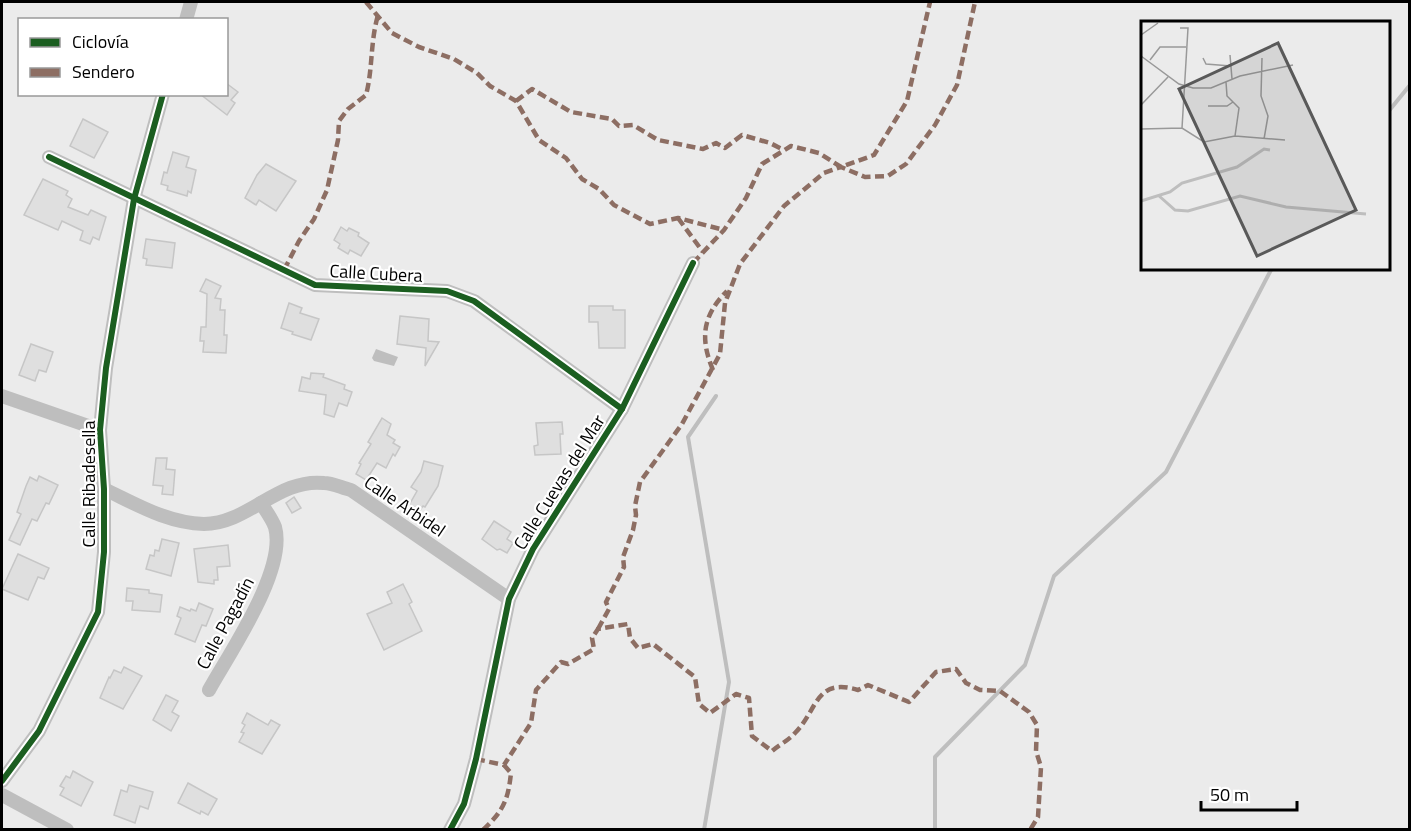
<svg xmlns="http://www.w3.org/2000/svg" width="1411" height="831" viewBox="0 0 1411 831" font-family="'Titillium Web',sans-serif">
	<rect width="100%" height="100%" fill="#fff"/>
	<path fill="#ebebeb" fill-rule="evenodd" d="M2 2H1409V829L2 830ZM20 20H226V94H20ZM1142 22H1388V268H1142Z"/>
	<polygon fill="#bebebe" points="376,349 398,357 394,366 374,361 372,358"/>
	<g fill="none" stroke-linecap="round" stroke-linejoin="round">
		<g stroke="#bebebe" stroke-width="4">
			<polyline points="1388,112 1410,85"/>
			<polyline points="704,830 729,682 688,437 716,396"/>
			<polyline points="935,830 935,757 1025,665 1054,576 1166,472 1272,268"/>
		</g>
	</g>
	<g fill="#dfdfdf" stroke="#c6c6c6" stroke-width="1.5">
		<polygon points="226,83 238,92 231,100 235,103 227,115 200,94 226,94"/>
		<polygon points="83,119 108,132 94,158 70,146"/>
		<polygon points="173,152 189,157 186,167 196,170 191,193 188,191 187,196 167,190 168,186 161,184 164,172 167,173"/>
		<polygon points="266,164 296,181 276,211 259,200 256,205 245,198 257,175"/>
		<polygon points="43,179 68,191 66,195 72,199 68,207 88,215 91,210 106,217 99,240 93,237 90,244 80,240 83,231 62,221 58,230 24,215"/>
		<polygon points="341,227 347,231 349,228 359,233 358,236 369,243 361,256 350,250 348,254 338,248 340,244 334,240"/>
		<polygon points="146,239 175,243 172,268 146,265 147,259 143,258"/>
		<polygon points="206,279 221,286 215,298 221,299 220,310 225,310 224,335 227,335 226,353 203,352 204,341 200,341 201,327 206,327 207,294 200,291"/>
		<polygon points="289,303 302,308 300,313 319,319 311,340 292,334 293,332 281,328"/>
		<polygon points="589,306 613,306 613,310 625,310 625,348 599,348 598,322 589,322"/>
		<polygon points="400,316 429,319 428,341 439,342 425,366 426,348 397,344"/>
		<polygon points="31,344 53,352 46,372 39,370 35,381 19,375"/>
		<polygon points="311,373 324,374 323,377 345,385 344,389 352,392 347,406 339,403 334,417 324,414 326,395 299,391 302,377 310,379"/>
		<polygon points="382,418 391,424 387,435 395,440 393,443 400,447 395,456 393,454 386,468 377,463 366,480 356,474 361,464 359,463 371,444 368,442"/>
		<polygon points="562,422 563,434 560,434 561,454 535,455 534,446 538,445 536,423"/>
		<polygon points="156,458 167,458 166,469 175,470 173,495 162,494 163,486 153,485"/>
		<polygon points="424,461 443,466 438,486 425,507 423,506 418,513 408,507 417,491 411,487 421,472"/>
		<polygon points="39,476 58,485 49,504 46,503 37,521 32,519 20,545 9,540 21,514 17,512 26,486 30,477 37,481"/>
		<polygon points="294,497 301,508 292,513 286,503"/>
		<polygon points="494,521 511,532 507,539 513,543 507,553 500,549 497,550 482,539"/>
		<polygon points="162,539 179,543 171,576 146,569 150,555 154,556 155,550 159,551"/>
		<polygon points="228,545 230,566 217,567 218,580 214,580 214,584 198,582 194,549"/>
		<polygon points="18,554 49,568 44,579 38,577 28,600 2,589"/>
		<polygon points="403,584 412,602 409,604 422,631 384,650 367,614 392,603 387,592"/>
		<polygon points="127,588 149,590 149,593 162,595 160,612 132,610 133,601 126,601"/>
		<polygon points="199,603 213,609 206,626 202,625 195,642 175,634 181,618 177,616 180,607 190,611 191,609 196,611"/>
		<polygon points="124,667 142,676 123,709 100,698 109,677 110,678 114,670 121,673"/>
		<polygon points="166,695 178,701 172,712 179,716 171,731 153,720"/>
		<polygon points="247,713 268,725 271,720 280,725 262,754 239,742 244,733 241,732 245,725 242,723"/>
		<polygon points="73,771 93,782 81,806 60,795 64,788 60,786 66,776 70,778"/>
		<polygon points="188,783 217,799 208,815 201,811 200,814 178,803"/>
		<polygon points="129,785 153,792 148,809 140,806 135,823 114,815 121,790 127,792"/>
	</g>
	<g fill="none" stroke-linecap="round" stroke-linejoin="round">
		<g stroke="#bebebe" stroke-width="14">
			<polyline points="186,20 191,2"/>
			<polyline points="49,157 315,285 447,291 474,301 622,409"/>
			<polyline points="2,396 100,430"/>
			<path d="M104 489C136 504 167 523 204 524 248 524 278 478 324 483 333 483 342 488 351 490L509 599"/>
			<path d="M209 690C230 652 287 570 275 527 272 519 266 511 261 503"/>
			<polyline points="2,781 39,731 98,612 104,552 104,489 100,430 106,368 134,199 163,94"/>
			<polyline points="2,795 67,830"/>
			<polyline points="450,830 464,804 476,759 509,599 533,549 622,409 693,263"/>
		</g>
		<g stroke="#8d6e63" stroke-width="4.5" stroke-dasharray="9 4.5" stroke-linecap="butt">
			<polyline points="366,2 392,33 419,47 454,59 477,73 490,86 516,101 539,140 566,158 582,179 599,189 614,205 650,224 678,218 724,230"/>
			<polyline points="516,101 532,89 571,112 612,119 619,126 633,125 658,140 703,149 716,143 725,148 742,135 770,143 784,150"/>
			<polyline points="678,218 703,252"/>
			<polyline points="693,263 724,230 746,198 762,164 791,146 819,153 841,167 874,155 907,101 930,2"/>
			<path d="M284 270 299 241 314 219 327 190 338 140 339 121 348 109 366 95C373 68 370 43 378 15"/>
			<path d="M713 370C700 339 702 316 727 291"/>
			<polyline points="598,629 609,609 606,602 624,567 623,557 633,530 636,515 635,506 640,482 682,424 720,354 725,303 740,264 784,206 824,173 841,167 865,177 888,176 906,164 935,125 957,85 975,2"/>
			<path d="M476 759 504 765 531 723 536 690 561 662 568 664 594 649 592 638 598 629 628 624 630 638 638 648 653 644 695 677 699 704 710 713 736 694 749 698 752 736 772 751C779 745 789 740 795 733 818 710 815 677 858 690L868 685 909 702 936 672 956 669 966 683 980 690 1000 691 1029 712 1037 725 1036 751 1041 767 1038 817 1030 830"/>
			<path d="M483 830C503 811 508 801 511 773L504 765"/>
		</g>
		<defs>
			<g id="cycleway">
				<polyline points="49,157 315,285 447,291 474,301 622,409"/>
				<polyline points="2,781 39,731 98,612 104,552 104,489 100,430 106,368 134,199 163,94"/>
				<polyline points="450,830 464,804 476,759 509,599 533,549 622,409 693,263"/>
			</g>
		</defs>
		<use href="#cycleway" stroke="#fff" stroke-width="10"/>
		<use href="#cycleway" stroke="#1b5e20" stroke-width="6"/>
	</g>
	<g text-anchor="middle" dominant-baseline="central" stroke-width="4.5" stroke-linejoin="round" paint-order="stroke">
		<g font-size="18" fill="#000" stroke="#fff">
			<text transform="translate(376 273) rotate(3)">Calle Cubera</text>
			<text transform="translate(559 482) rotate(-58)">Calle Cuevas del Mar</text>
			<text transform="translate(88 484) rotate(-90)">Calle Ribadesella</text>
			<text transform="translate(405 506) rotate(34)">Calle Arbidel</text>
			<text transform="translate(225 623) rotate(-62)">Calle Pagadín</text>
		</g>
	</g>
	<g transform="translate(1141 21)">
		<rect width="249" height="249" fill="#fff"/>
		<path d="M0 0H249V249H0Z" fill="#ebebeb"/>
		<path fill="none" stroke="#bebebe" stroke-width="3" d="M17 174 34 189 47 190 99 175 145 186 225 193M0 180 29 171 41 162 96 146 123 128 129 129"/>
		<path fill="none" stroke="#999" stroke-width="1.5" d="M39 7H47L41 107M0 14 17 2M89 34 91 58M0 35 38 63 52 67H70L99 55 152 44M62 37 65 43 90 45M121 37 120 75 127 95 123 118M9 39 19 26H45M85 61 86 75 98 87 94 115M0 84 27 56M67 85H86L92 81M0 108 41 107 63 121 94 115 144 119"/>
		<path fill="#595959" fill-opacity="0.15" stroke="#595959" stroke-width="3" d="M137 22 215 189 116 235 38 68Z"/>
		<rect width="249" height="249" fill="none" stroke="#000" stroke-width="3"/>
	</g>
	<rect width="1411" height="831" fill="none" stroke="#000000" stroke-width="6"/>
	<rect x="18" y="18" width="210" height="78" fill="#ffffff" stroke="#999999" stroke-width="1.5"/>
	<rect x="30" y="38" width="30" height="9" fill="#1b5e20" stroke="#999999" stroke-width="1.5"/>
	<text x="72" y="48" font-size="18" fill="#000000">Ciclovía</text>
	<rect x="30" y="68" width="30" height="9" fill="#8d6e63" stroke="#999999" stroke-width="1.5"/>
	<text x="72" y="78" font-size="18" fill="#000000">Sendero</text>
	<path d="M1201 801v9h96v-9" fill="none" stroke="#000000" stroke-width="3"/>
	<text x="1210" y="801" font-size="18" fill="#000000" stroke="#ffffff" stroke-width="4.5" paint-order="stroke">50 m</text>
</svg>
